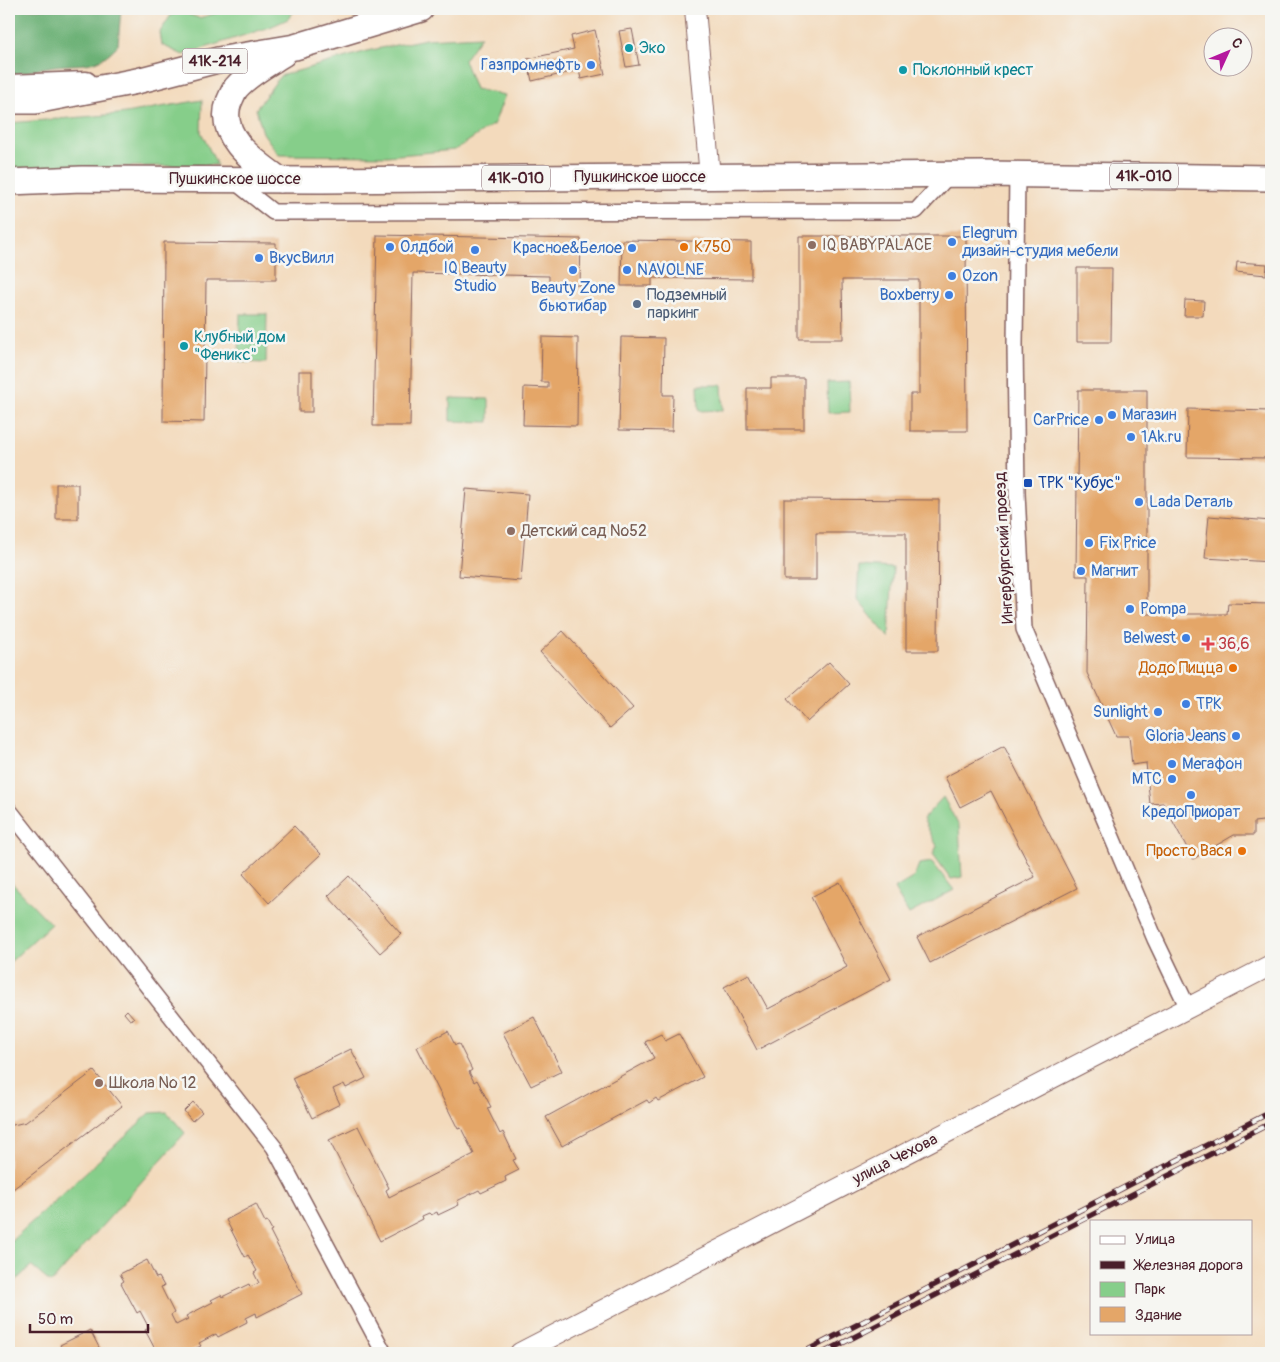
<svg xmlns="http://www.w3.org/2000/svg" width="1280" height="1362" viewBox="0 0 1280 1362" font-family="Pangolin,sans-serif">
	<rect width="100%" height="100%" fill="#f6f6f2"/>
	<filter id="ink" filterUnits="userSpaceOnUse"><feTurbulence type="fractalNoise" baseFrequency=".02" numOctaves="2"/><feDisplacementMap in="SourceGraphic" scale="10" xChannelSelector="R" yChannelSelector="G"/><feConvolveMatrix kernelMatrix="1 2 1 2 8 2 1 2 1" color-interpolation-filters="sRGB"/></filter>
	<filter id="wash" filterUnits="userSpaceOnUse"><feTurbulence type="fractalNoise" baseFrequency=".0096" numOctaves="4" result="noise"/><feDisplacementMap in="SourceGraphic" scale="20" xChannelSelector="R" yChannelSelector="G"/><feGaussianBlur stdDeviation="1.12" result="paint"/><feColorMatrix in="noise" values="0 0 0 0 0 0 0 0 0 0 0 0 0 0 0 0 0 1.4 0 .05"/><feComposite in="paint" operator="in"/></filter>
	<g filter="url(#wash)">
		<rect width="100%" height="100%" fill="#f3dabc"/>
		<g fill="#86ce8a" stroke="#68765a">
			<polygon points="231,9 296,9 288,19 270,27 183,55 162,45 160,32 171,15 182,12 199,18"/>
			<polygon points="481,36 464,60 475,89 505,95 494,124 455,150 387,156 279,155 263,133 256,109 280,76 371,50 426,39"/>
			<polygon points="202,100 201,132 217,165 9,169 9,123 119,114"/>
			<polygon points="240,314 267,314 266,363 239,362"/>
			<polygon points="849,382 850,412 828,413 827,383"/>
			<polygon points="698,385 722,385 723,410 699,411"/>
			<polygon points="450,398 489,399 489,422 450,421"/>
			<polygon points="859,566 893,568 889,638 857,599"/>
			<polygon points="943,797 959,826 962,877 951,879 933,854 937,846 923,819"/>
			<polygon points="932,862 954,890 909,914 894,889 914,877 919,864"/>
			<polygon points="9,880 51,924 9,963"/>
			<polygon points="167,1112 185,1133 51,1283 31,1266 9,1287 9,1243 150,1113"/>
		</g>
		<path fill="#6cb176" stroke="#5b6850" d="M9 9H121L118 45C96 69 84 63 55 66 39 68 25 74 9 74Z"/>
		<g id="blocks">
			<g fill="#e4a668">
				<polygon points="632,29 639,65 626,67 619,31"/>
				<polygon points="595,30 605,74 581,79 579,70 532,81 527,59 574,49 571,36"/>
				<polygon points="377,235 581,239 580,285 558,285 558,290 549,290 549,276 413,273 410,426 373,426"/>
				<polygon points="799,236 966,236 967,431 910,431 910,394 919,394 919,280 842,280 843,339 799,339"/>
				<polygon points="622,240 751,242 751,279 652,278 652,286 621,286"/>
				<polygon points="164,242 276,243 276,280 206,280 204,422 163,421"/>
				<polygon points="1237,262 1267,264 1266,275 1236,272"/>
				<polygon points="1077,268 1112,268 1111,342 1077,342"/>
				<polygon points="1185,300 1204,301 1203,316 1184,316"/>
				<polygon points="542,337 578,338 577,426 523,425 524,387 548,388 548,382 541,382"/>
				<polygon points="621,337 664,338 663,395 673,395 672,431 619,430"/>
				<rect x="299" y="371" width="13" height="41"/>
				<polygon points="771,378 804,378 804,429 747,429 747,388 771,388"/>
				<polygon points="1078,390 1147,390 1147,614 1227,614 1228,603 1271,604 1271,820 1254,822 1254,835 1234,835 1193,859 1163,803 1150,804 1146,763 1132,765 1129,736 1116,736 1087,673 1088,576 1076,576"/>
				<polygon points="1188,409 1271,411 1271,458 1187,457"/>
				<rect x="56" y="484" width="22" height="35"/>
				<polygon points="466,489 528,494 521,581 459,576"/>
				<polygon points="784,499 939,500 938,651 906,651 906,533 816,533 816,580 784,580"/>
				<polygon points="1209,516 1271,521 1271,562 1205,558"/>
				<polygon points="563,631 633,708 610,728 540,652"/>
				<polygon points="829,662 849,684 807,722 787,699"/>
				<polygon points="1004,746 1077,888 930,963 917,937 1035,877 991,791 960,807 945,777"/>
				<polygon points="294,826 321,854 269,903 243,874"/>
				<polygon points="349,876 401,934 380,953 328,896"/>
				<polygon points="840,882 891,979 757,1050 724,987 749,974 768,1009 847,967 811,897"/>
				<polygon points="127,1010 134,1018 130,1020 124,1013"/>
				<polygon points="534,1017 562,1071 531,1086 503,1033"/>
				<polygon points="448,1031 455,1045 459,1044 472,1070 469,1072 474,1082 477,1080 491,1107 487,1108 500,1134 503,1132 516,1159 513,1160 519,1170 505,1177 506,1181 481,1193 479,1190 457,1201 459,1205 438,1215 437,1212 431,1215 429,1213 422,1216 423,1219 380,1241 329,1140 358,1126 389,1188 386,1190 389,1197 474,1154 461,1128 458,1129 417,1047"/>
				<polygon points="661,1034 665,1041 679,1034 703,1077 658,1101 656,1098 649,1103 647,1100 562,1146 546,1117 654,1058 645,1042"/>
				<polygon points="351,1049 366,1078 346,1088 344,1084 333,1089 340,1104 312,1118 292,1078"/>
				<polygon points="94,1071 122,1106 9,1192 11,1194 9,1196 9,1123 13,1125 26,1122"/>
				<polygon points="193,1102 202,1112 192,1121 184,1111"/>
				<polygon points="256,1204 265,1222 267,1221 272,1230 270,1231 302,1294 257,1317 256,1313 246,1318 247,1322 218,1337 216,1334 199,1343 201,1346 186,1353 157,1353 145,1330 149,1328 140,1311 137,1313 121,1283 124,1281 120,1274 147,1260 156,1278 159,1277 164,1286 161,1287 174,1313 171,1315 176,1325 188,1319 186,1316 213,1302 211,1300 221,1295 222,1297 249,1284 250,1287 259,1283 254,1273 257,1271 248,1255 245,1257 226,1220"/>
				<polygon points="90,1330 102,1353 64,1353 60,1345"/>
			</g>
		</g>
	</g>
	<g filter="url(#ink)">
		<use href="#blocks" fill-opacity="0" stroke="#85605e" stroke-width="1"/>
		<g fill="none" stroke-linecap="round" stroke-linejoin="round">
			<defs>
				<g id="minor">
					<polyline points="1017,173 1015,345 1017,494 1024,629 1155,939 1188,1008"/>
					<polyline points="234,181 273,212 916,211 950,174"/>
					<polyline points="9,810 274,1147 384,1353"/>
				</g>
				<g id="tertiary">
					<polyline points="695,9 710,177"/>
					<polyline points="520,1353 1271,965"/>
				</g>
				<polyline id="secondary" points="9,86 86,83"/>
				<g id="primary">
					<polyline points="9,101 35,101 137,81 218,60 295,47 421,9"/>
					<path d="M280 180C257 163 216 137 229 102 231 98 233 92 236 88 248 74 267 64 283 54"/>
					<polyline points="9,182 82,179 322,180 983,174 1271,178"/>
				</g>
			</defs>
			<use href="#minor" stroke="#85605e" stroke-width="18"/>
			<use href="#tertiary" stroke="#85605e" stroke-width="22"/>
			<use href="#secondary" stroke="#85605e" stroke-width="25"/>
			<use href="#primary" stroke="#85605e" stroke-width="28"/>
			<use href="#minor" stroke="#fff" stroke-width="15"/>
			<use href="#tertiary" stroke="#fff" stroke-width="20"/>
			<use href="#secondary" stroke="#fff" stroke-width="22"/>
			<use href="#primary" stroke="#fff" stroke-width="25"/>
			<defs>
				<g id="rail">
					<polyline points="802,1353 1271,1112"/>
					<polyline points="823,1353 1271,1123"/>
				</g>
			</defs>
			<use href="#rail" stroke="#4a1f2b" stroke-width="5.5"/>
			<use href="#rail" stroke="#f6f6f2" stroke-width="4" stroke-dasharray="11" stroke-linecap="butt"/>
		</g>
	</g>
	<g fill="#0f9aa8" stroke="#f6f6f2" stroke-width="2">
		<circle cx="629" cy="48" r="5"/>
		<circle cx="903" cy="70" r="5"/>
		<circle cx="184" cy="346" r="5"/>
	</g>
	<g fill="#3f7fe0" stroke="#f6f6f2" stroke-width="2">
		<circle cx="591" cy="65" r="5"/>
		<circle cx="952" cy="242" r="5"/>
		<circle cx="390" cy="247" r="5"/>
		<circle cx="632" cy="248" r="5"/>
		<circle cx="475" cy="250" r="5"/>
		<circle cx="259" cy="258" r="5"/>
		<circle cx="573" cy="270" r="5"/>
		<circle cx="627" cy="270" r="5"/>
		<circle cx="952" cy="276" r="5"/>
		<circle cx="949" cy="295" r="5"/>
		<circle cx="1112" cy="415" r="5"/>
		<circle cx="1099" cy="420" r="5"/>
		<circle cx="1131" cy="437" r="5"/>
		<circle cx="1139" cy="502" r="5"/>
		<circle cx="1089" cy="543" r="5"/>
		<circle cx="1081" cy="571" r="5"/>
		<circle cx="1130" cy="609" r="5"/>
		<circle cx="1186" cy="638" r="5"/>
		<circle cx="1186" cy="704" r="5"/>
		<circle cx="1158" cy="712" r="5"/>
		<circle cx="1236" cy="736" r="5"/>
		<circle cx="1172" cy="764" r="5"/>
		<circle cx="1172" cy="779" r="5"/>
		<circle cx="1191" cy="795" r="5"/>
	</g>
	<g fill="#8d6e63" stroke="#f6f6f2" stroke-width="2">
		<circle cx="812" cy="245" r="5"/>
		<circle cx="511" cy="531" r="5"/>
		<circle cx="99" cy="1083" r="5"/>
	</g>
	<g fill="#e8710a" stroke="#f6f6f2" stroke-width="2">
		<circle cx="684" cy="247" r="5"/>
		<circle cx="1233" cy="668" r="5"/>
		<circle cx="1242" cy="851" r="5"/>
	</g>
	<circle fill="#5c6f8a" stroke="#f6f6f2" stroke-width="2" cx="637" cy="304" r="5"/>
	<rect fill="#1a4fb4" stroke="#f6f6f2" stroke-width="2" x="1023" y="478" width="10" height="10" rx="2.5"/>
	<path fill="#e0444e" stroke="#f6f6f2" stroke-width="2" d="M1205.5 636.5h5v5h5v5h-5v5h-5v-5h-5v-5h5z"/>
	<g text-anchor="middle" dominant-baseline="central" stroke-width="5" stroke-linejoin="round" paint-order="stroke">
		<g fill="#f6f6f2" stroke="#7e6067" stroke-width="1">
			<rect x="182.5" y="48.5" width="65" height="25" rx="4"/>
			<rect x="1110" y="163.5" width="68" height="25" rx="4"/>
			<rect x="482" y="165.5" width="68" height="25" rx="4"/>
		</g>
		<g font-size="15" font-weight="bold" fill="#4a1f2b">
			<text x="215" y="61">41К-214</text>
			<text x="1144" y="176">41К-010</text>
			<text x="516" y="178">41К-010</text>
		</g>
		<g font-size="16" fill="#0d838f" stroke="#f6f6f2" text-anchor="start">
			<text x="639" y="48">Эко</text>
			<text x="913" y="70">Поклонный крест</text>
			<text x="194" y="337">Клубный дом<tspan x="194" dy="18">"Феникс"</tspan></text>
		</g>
		<g font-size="16" fill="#366cbe" stroke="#f6f6f2" text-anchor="start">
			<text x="581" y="65" text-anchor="end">Газпромнефть</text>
			<text x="962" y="233">Elegrum<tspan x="962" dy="18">дизайн-студия мебели</tspan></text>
			<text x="400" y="247">Олдбой</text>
			<text x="622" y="248" text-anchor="end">Красное&amp;Белое</text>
			<text x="269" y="258">ВкусВилл</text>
			<text x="475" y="268" text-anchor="middle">IQ Beauty<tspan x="475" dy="18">Studio</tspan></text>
			<text x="637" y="270">NAVOLNE</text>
			<text x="962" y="276">Ozon</text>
			<text x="573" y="288" text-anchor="middle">Beauty Zone<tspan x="573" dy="18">бьютибар</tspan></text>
			<text x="939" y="295" text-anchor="end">Boxberry</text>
			<text x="1122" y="415">Магазин</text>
			<text x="1089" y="420" text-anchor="end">CarPrice</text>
			<text x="1141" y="437">1Ak.ru</text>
			<text x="1149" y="502">Lada Dеталь</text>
			<text x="1099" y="543">Fix Price</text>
			<text x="1091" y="571">Магнит</text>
			<text x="1140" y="609">Pompa</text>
			<text x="1176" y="638" text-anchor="end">Belwest</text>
			<text x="1196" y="704">ТРК</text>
			<text x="1148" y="712" text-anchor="end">Sunlight</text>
			<text x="1226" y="736" text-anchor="end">Gloria Jeans</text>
			<text x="1182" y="764">Мегафон</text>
			<text x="1162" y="779" text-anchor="end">МТС</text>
			<text x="1191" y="812" text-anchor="middle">КредоПриорат</text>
		</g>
		<g font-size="16" fill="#4a1f2b" stroke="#f6f6f2">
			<text x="640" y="177">Пушкинское шоссе</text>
			<text x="235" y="179">Пушкинское шоссе</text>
			<text transform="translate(1004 548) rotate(-93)">Ингербургский проезд</text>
			<text transform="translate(895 1159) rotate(-27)">улица Чехова</text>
		</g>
		<g font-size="16" fill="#785e54" stroke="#f6f6f2" text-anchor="start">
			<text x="822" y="245">IQ BABYPALACE</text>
			<text x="521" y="531">Детский сад №52</text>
			<text x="109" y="1083">Школа № 12</text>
		</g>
		<g font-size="16" fill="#c56008" stroke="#f6f6f2" text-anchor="end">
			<text x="694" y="247" text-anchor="start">К750</text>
			<text x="1223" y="668">Додо Пицца</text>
			<text x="1232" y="851">Просто Вася</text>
		</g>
		<g font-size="16" fill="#4e5e75" stroke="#f6f6f2" text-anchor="start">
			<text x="647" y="295">Подземный<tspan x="647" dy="18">паркинг</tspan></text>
		</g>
		<g font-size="16" fill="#164399" stroke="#f6f6f2" text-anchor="start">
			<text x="1038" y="483">ТРК "Кубус"</text>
		</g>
		<g font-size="16" fill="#be3a42" stroke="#f6f6f2" text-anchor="start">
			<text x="1218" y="644">36,6</text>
		</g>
	</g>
	<rect width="1280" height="1362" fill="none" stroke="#f6f6f2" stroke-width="30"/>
	<rect x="1090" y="1220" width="162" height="115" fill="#f6f6f2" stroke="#b1a0a2"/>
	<rect x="1100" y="1236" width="25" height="8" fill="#ffffff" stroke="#b1a0a2"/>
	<text x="1135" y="1244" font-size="15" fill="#4a1f2b">Улица</text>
	<rect x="1100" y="1261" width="25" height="8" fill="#4a1f2b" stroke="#b1a0a2"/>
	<text x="1135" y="1270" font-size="15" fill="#4a1f2b">Железная дорога</text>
	<rect x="1100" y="1282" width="25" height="15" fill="#86ce8a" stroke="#b1a0a2"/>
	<text x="1135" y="1294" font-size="15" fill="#4a1f2b">Парк</text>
	<rect x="1100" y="1307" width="25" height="15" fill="#e4a668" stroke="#b1a0a2"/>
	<text x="1135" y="1320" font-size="15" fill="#4a1f2b">Здание</text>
	<g transform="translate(1228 52) rotate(46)"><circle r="24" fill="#f6f6f2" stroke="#b1a0a2"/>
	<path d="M0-4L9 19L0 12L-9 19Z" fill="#b5179e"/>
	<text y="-8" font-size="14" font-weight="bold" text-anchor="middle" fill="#4a1f2b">С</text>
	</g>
	<path d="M30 1324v8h118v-8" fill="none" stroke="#4a1f2b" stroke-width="2.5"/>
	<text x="38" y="1324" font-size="15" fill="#4a1f2b" stroke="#f6f6f2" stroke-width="4" paint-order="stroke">50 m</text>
</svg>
